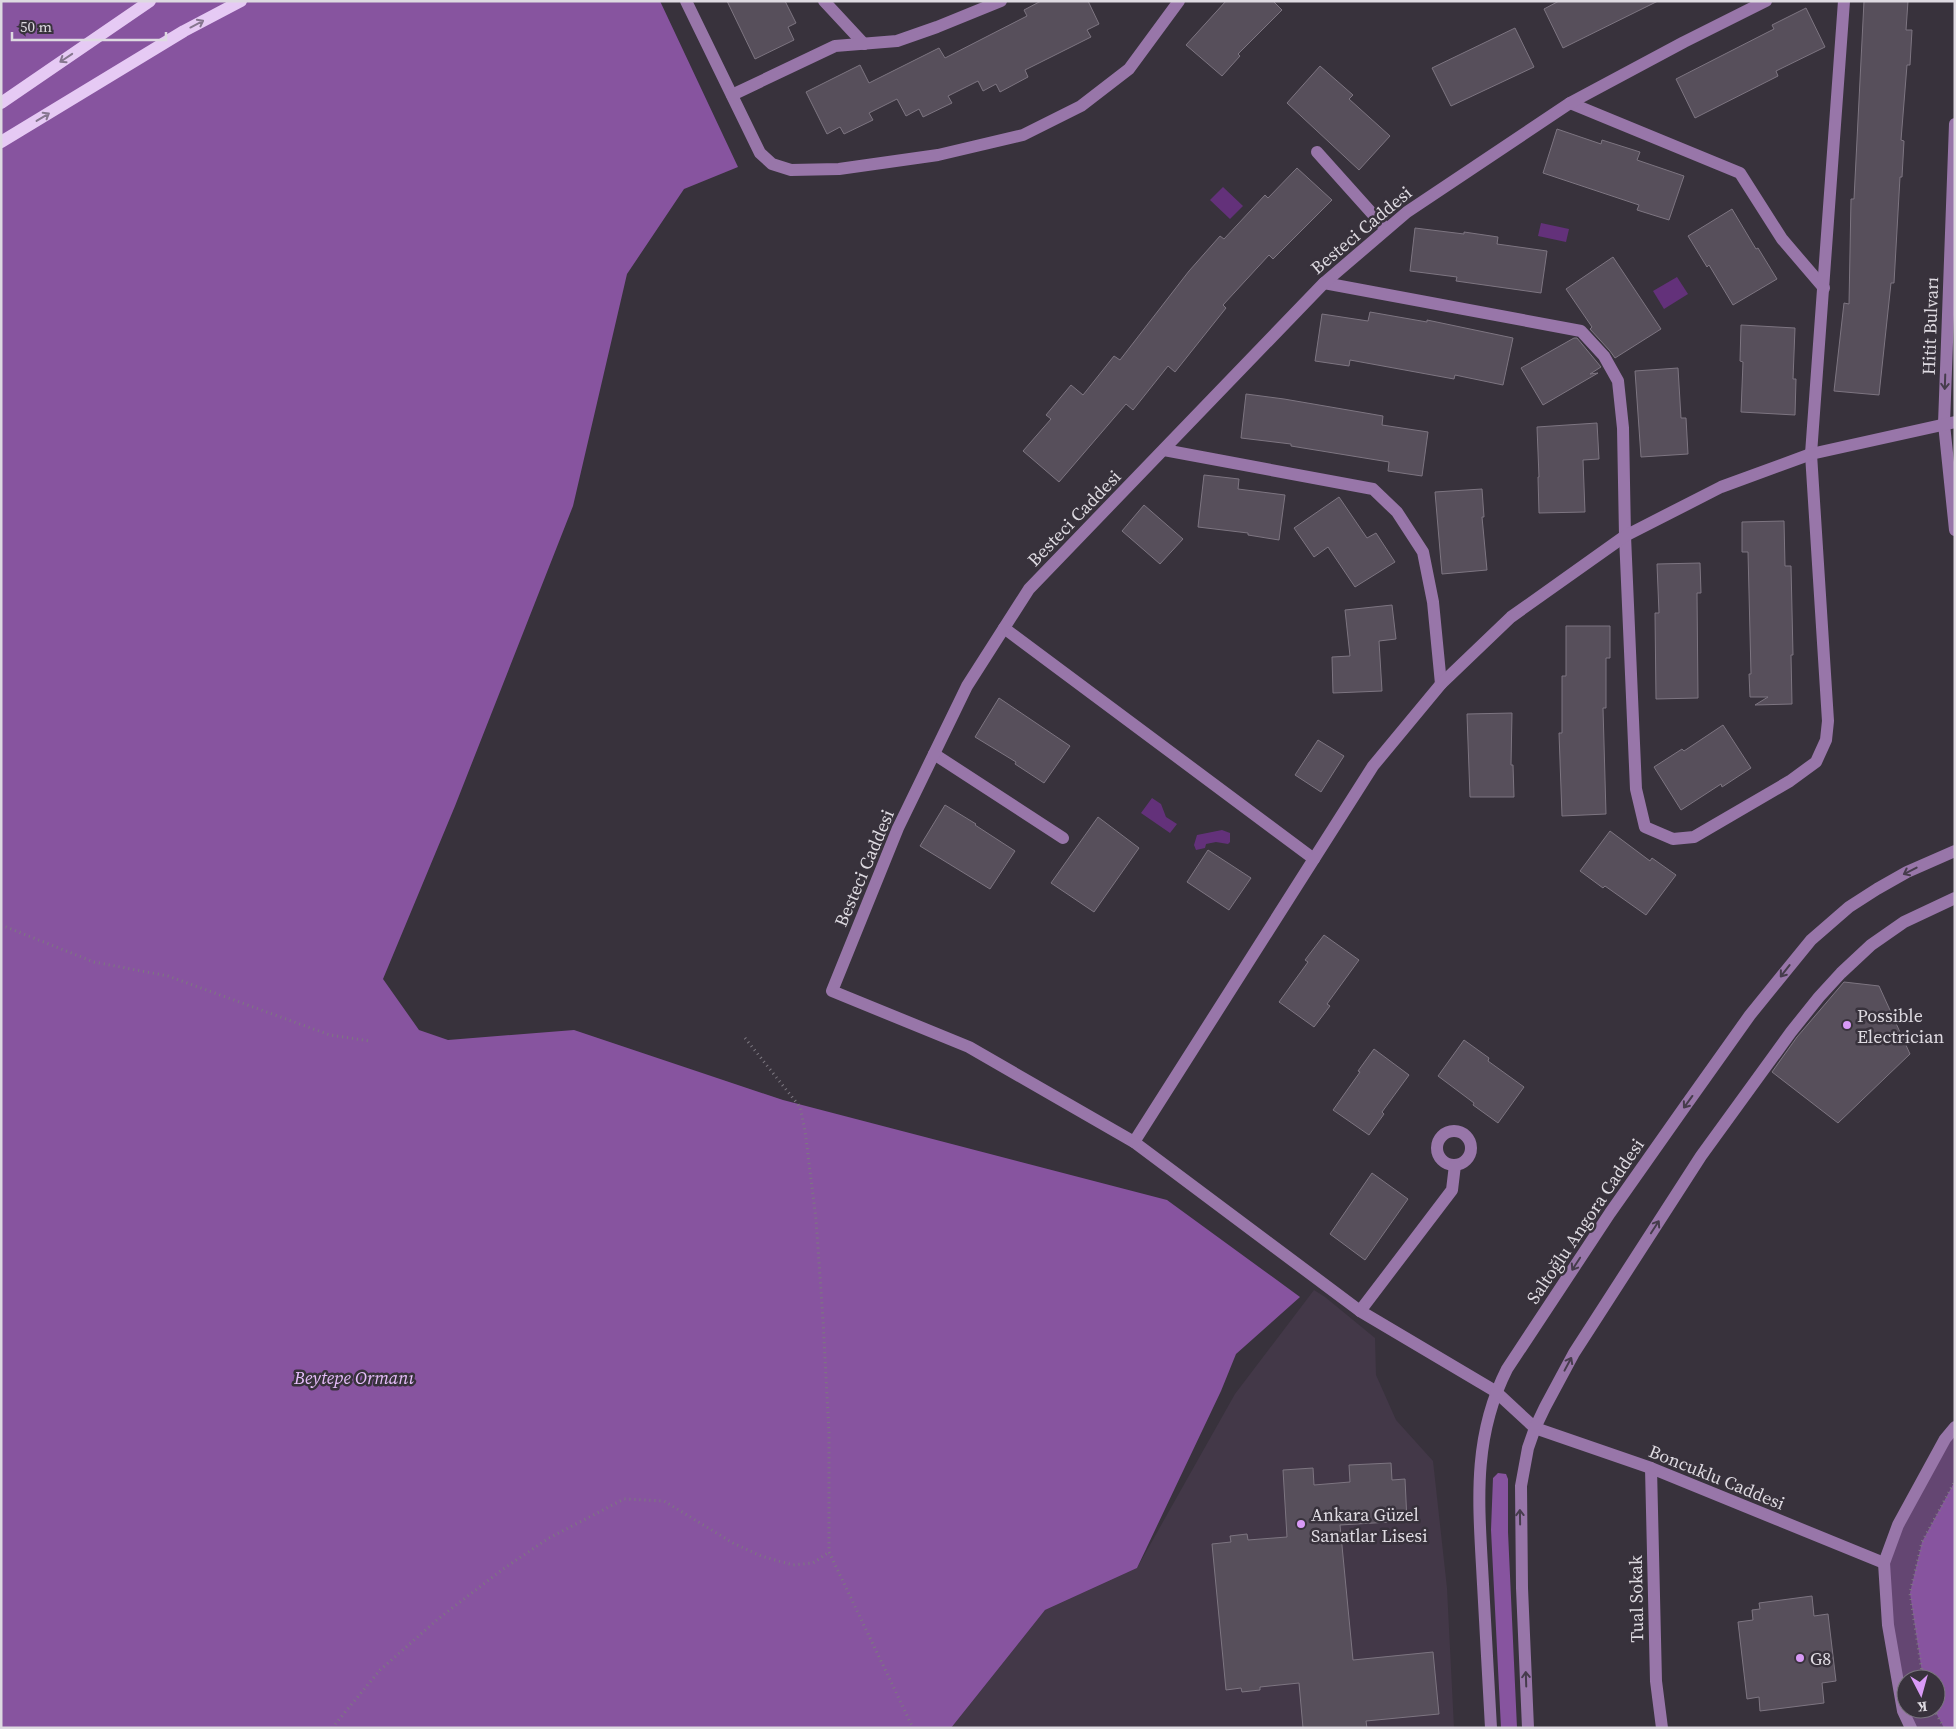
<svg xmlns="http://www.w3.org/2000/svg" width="1956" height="1729" viewBox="0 0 1956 1729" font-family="'Source Serif 4',serif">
	<rect width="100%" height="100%" fill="#38323c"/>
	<polygon fill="#433848" points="1314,1290 1325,1297 1375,1338 1376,1375 1396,1420 1433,1461 1447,1588 1454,1728 951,1728 1045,1610 1137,1568 1235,1394"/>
	<path fill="#644672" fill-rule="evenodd" d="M1955 1427V1728H1911L1903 1711 1884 1563ZM1906 1679H1936V1709H1906Z"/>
	<g fill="#87549f">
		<polygon points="1,1 660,1 738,167 684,189 627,274 573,506 455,806 383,979 419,1030 448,1040 574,1030 783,1100 1167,1200 1300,1297 1236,1354 1221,1391 1137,1568 1045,1610 951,1728 1,1728"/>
		<polygon points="1498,1473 1506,1474 1508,1479 1508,1532 1517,1728 1501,1728 1491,1530 1493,1478"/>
		<polygon points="1955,1481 1955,1728 1944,1728 1934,1709 1936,1709 1936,1679 1923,1679 1910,1593 1922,1542"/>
	</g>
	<g fill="#63317a">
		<polygon points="1223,187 1243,206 1230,219 1210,200"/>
		<polygon points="1541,223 1569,229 1566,242 1538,236"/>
		<polygon points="1677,277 1688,294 1664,309 1653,291"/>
		<polygon points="1152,798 1161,804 1166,817 1177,824 1170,833 1141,813"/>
		<polygon points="1222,830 1230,833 1230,842 1228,844 1216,842 1206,844 1205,848 1196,850 1194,845 1197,835"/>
	</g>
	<g fill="#574f5b" stroke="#7d7581">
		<polygon points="727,1 785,1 796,23 788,27 794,40 755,59"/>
		<polygon points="1041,1 1088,1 1099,24 1087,30 1091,37 1025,70 1028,77 1000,92 996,84 983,91 978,81 948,96 952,103 923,117 919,109 906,116 897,99 869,113 873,120 844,134 840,127 827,134 806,92 860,65 869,83 939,48 945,58 1027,16 1024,10"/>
		<polygon points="1226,1 1273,1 1282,10 1238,54 1240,56 1222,76 1186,45"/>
		<polygon points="1559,1 1658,1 1563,48 1544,9"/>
		<polygon points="1864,1 1908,1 1906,30 1912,30 1910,65 1907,65 1901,140 1904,141 1902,177 1900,177 1894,283 1891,283 1879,395 1834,391 1844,303 1849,304 1851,199 1854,199"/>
		<polygon points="1806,8 1825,47 1776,71 1778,76 1695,118 1676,79 1774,29 1772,25"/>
		<polygon points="1515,28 1534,67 1451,106 1432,68"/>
		<polygon points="1320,66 1353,95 1349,99 1390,136 1359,170 1287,103"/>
		<polygon points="1557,129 1601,144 1602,140 1640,152 1637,160 1684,176 1669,220 1637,210 1639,205 1543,173"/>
		<polygon points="1297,168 1332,200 1273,259 1269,255 1223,305 1226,308 1175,372 1168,366 1133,410 1126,404 1059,482 1023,451 1051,419 1046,415 1071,385 1083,395 1114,356 1120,360 1189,271 1220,236 1224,239 1265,195 1268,198"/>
		<polygon points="1732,209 1756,249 1758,248 1777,279 1733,305 1709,265 1707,267 1688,236"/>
		<polygon points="1415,228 1464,234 1464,232 1498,237 1497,244 1547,251 1541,293 1456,281 1457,277 1410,271"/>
		<polygon points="1613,257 1661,329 1615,358 1610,351 1590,329 1592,327 1566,289"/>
		<polygon points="1370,312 1427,322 1427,320 1513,338 1503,385 1455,375 1454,379 1350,360 1349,366 1315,361 1322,314 1368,321"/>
		<polygon points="1741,325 1795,328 1793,379 1796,379 1795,415 1741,412 1743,362 1740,361"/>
		<polygon points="1574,338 1577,338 1601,367 1590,374 1598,373 1543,405 1521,368"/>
		<polygon points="1678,368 1681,418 1686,418 1688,454 1641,457 1635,371"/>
		<polygon points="1246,394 1284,399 1383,416 1382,425 1428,432 1422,476 1388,471 1389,462 1291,446 1291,444 1241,438"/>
		<polygon points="1597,423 1599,459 1583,460 1585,512 1539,513 1538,477 1539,477 1537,427"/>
		<polygon points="1204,475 1239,479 1238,489 1285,495 1279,540 1248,535 1248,533 1198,527"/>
		<polygon points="1482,489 1484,517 1482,517 1487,570 1442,574 1435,492"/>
		<polygon points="1339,497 1367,538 1376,533 1395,562 1355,587 1328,547 1314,557 1294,528"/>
		<polygon points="1144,505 1183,539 1160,564 1122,531"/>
		<polygon points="1784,521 1785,566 1791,566 1793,655 1791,655 1792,704 1755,705 1768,697 1750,697 1749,674 1751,674 1748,552 1742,552 1742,522"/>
		<polygon points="1700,563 1701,593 1697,593 1698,698 1656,699 1655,613 1659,613 1657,564"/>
		<polygon points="1392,605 1396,639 1379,641 1382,691 1333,693 1332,657 1350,656 1345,610"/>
		<polygon points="1566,626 1610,626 1610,658 1606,658 1606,708 1603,708 1606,814 1562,816 1559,733 1562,733 1562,676 1566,676"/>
		<polygon points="999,698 1070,746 1044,783 1015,764 1016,762 975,737"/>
		<polygon points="1512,713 1511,765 1513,765 1514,797 1470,797 1467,714"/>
		<polygon points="1723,725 1751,768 1722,787 1721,784 1681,810 1654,767 1682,749 1684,751"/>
		<polygon points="1318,740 1344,756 1321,792 1295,775"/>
		<polygon points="945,805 976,824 975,825 1015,851 990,889 920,846"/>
		<polygon points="1098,817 1139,848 1094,912 1051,883"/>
		<polygon points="1610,831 1650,861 1652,858 1676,875 1646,915 1605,886 1603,888 1580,871"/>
		<polygon points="1208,850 1251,878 1229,910 1187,882"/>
		<polygon points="1324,935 1359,960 1327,1004 1330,1006 1314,1027 1279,1002 1308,962 1305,960"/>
		<polygon points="1844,982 1879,986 1910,1054 1838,1123 1772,1072 1797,1037"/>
		<polygon points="1464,1040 1489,1058 1488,1061 1524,1087 1498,1123 1473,1105 1474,1103 1438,1076"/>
		<polygon points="1374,1049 1409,1075 1382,1112 1384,1114 1369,1135 1333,1110 1360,1072 1358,1071"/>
		<polygon points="1372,1173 1408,1199 1365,1260 1330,1234"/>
		<polygon points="1391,1463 1392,1480 1405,1479 1407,1521 1340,1525 1353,1660 1433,1652 1439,1714 1366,1721 1367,1728 1303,1728 1299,1683 1260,1687 1260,1690 1242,1692 1241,1688 1226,1690 1212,1544 1231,1542 1230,1536 1247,1534 1248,1540 1287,1537 1283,1470 1313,1468 1314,1485 1350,1482 1349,1465"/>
		<polygon points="1812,1596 1814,1616 1828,1614 1836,1681 1822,1683 1824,1703 1760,1711 1759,1697 1747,1699 1738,1622 1753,1620 1752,1610 1760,1609 1759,1603"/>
	</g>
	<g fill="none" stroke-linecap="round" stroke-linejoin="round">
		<g stroke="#7d7880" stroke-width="3" stroke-dasharray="1 4" stroke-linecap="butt">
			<polyline points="1,925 94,962 168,976 330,1035 370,1041"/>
			<polyline points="745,1038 800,1107 805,1131 816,1219 823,1320 829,1434 829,1552 913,1728"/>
			<polyline points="1923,1679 1910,1593 1922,1542 1955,1481"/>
			<polyline points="1934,1709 1944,1728"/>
			<polyline points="332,1728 380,1670 438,1619 503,1569 549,1538 624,1499 664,1501 733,1543 761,1556 793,1565 813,1563 829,1552"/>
		</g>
		<g stroke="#9876a9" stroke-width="12">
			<polyline points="686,1 760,153 772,164 791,170 839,169 938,155 1023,135 1081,106 1129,69 1179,1"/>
			<polyline points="824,1 864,44"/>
			<polyline points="732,95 835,46 897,41 937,27 1001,1"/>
			<polyline points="1570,103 1740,173 1782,239 1824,288"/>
			<polyline points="1955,124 1944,424 1955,530"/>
			<polyline points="1317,152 1386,229"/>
			<polyline points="1324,283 1581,331 1604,356 1618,381 1623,428 1625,536 1636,789 1645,827 1673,839 1694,837 1790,781 1816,762 1826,740 1828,721 1811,454 1844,1"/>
			<polyline points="1164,450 1373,489 1397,512 1423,552 1433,602 1441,684"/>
			<polyline points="1004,628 1314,859"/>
			<polyline points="934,754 1063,838"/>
			<circle cx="1454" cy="1148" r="17"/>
			<polyline points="1134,1142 969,1047 832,991 898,828 967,686 1029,589 1324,283 1407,212 1570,103 1684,42 1766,1"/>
			<polyline points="1360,1311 1452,1190 1455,1165"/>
			<polyline points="1651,1468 1656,1681 1662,1728"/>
			<polyline points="1884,1563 1651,1468 1535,1428 1495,1391 1360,1311 1134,1142 1373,766 1441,684 1511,617 1625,536 1721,487 1811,454 1955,422"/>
			<path d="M1491 1728C1488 1680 1486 1632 1483 1584 1479 1507 1471 1440 1507 1369L1610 1213 1686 1105 1750 1015 1811 940 1849 907 1877 889 1907 872 1955 851"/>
			<polyline points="1528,1728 1522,1588 1521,1486 1528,1448 1535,1428 1545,1407 1574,1353 1701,1156 1791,1032 1819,997 1841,973 1871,945 1904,922 1955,898"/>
			<polyline points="1911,1728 1903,1711 1888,1625 1884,1563 1898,1525 1945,1439 1955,1427"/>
		</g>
		<g stroke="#e6caf4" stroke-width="12">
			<polyline points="1,103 150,1"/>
			<polyline points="1,142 184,31 241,1"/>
		</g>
	</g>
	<defs><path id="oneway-shaft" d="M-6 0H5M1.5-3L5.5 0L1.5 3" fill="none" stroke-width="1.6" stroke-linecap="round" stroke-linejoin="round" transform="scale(1.25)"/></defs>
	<g stroke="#86768f">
		<use href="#oneway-shaft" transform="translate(197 24) rotate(-28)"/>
		<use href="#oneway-shaft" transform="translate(66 58) rotate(146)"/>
		<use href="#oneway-shaft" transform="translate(43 117) rotate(-31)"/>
	</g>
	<g stroke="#463c4c">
		<use href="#oneway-shaft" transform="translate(1945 382) rotate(92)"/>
		<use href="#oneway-shaft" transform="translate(1910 871) rotate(153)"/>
		<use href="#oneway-shaft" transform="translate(1785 971) rotate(128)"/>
		<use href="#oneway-shaft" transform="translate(1688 1102) rotate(126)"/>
		<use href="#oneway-shaft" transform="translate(1655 1227) rotate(-57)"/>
		<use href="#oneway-shaft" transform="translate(1576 1264) rotate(123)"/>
		<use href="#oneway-shaft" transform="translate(1568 1364) rotate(-62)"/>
		<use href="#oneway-shaft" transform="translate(1520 1517) rotate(-91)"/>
		<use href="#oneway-shaft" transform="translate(1526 1679) rotate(-92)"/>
	</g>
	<g fill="#d99af7" stroke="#38323c" stroke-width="2">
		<circle cx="1847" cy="1025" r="5"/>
		<circle cx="1301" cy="1524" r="5"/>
		<circle cx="1800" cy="1658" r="5"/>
	</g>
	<g text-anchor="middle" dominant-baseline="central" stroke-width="5" stroke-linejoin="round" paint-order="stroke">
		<g font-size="18" fill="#dedae1" stroke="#38323c">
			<text transform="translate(1361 230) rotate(-40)">Besteci Caddesi</text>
			<text transform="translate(1930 326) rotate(-88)">Hitit Bulvarı</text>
			<text transform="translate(1074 518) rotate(-46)">Besteci Caddesi</text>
			<text transform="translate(864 868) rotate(-67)">Besteci Caddesi</text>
			<text transform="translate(1585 1221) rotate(-56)">Saltoğlu Angora Caddesi</text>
			<text transform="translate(1717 1477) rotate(22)">Boncuklu Caddesi</text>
			<text transform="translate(1636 1599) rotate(-91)">Tual Sokak</text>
		</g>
		<g font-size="18" fill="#dedae1" stroke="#38323c" text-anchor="start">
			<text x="1857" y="1015">Possible<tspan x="1857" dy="21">Electrician</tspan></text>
			<text x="1311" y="1514">Ankara Güzel<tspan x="1311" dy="21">Sanatlar Lisesi</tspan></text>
			<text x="1810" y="1658">G8</text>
		</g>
		<g font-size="18" font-style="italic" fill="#e7befb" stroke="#38323c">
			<text x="354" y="1377">Beytepe Ormanı</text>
		</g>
	</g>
	<rect width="1956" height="1729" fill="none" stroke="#dedae1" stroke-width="5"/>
	<g transform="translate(1921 1694) rotate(174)"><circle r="24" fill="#38323c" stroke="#7a757e"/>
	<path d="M0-4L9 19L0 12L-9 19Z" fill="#d99af7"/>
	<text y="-8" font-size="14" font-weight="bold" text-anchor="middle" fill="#dedae1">K</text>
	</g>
	<path d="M12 32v8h154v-8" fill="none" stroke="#dedae1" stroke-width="2.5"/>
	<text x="20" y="32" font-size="15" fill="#dedae1" stroke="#38323c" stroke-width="4" paint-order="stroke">50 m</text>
</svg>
